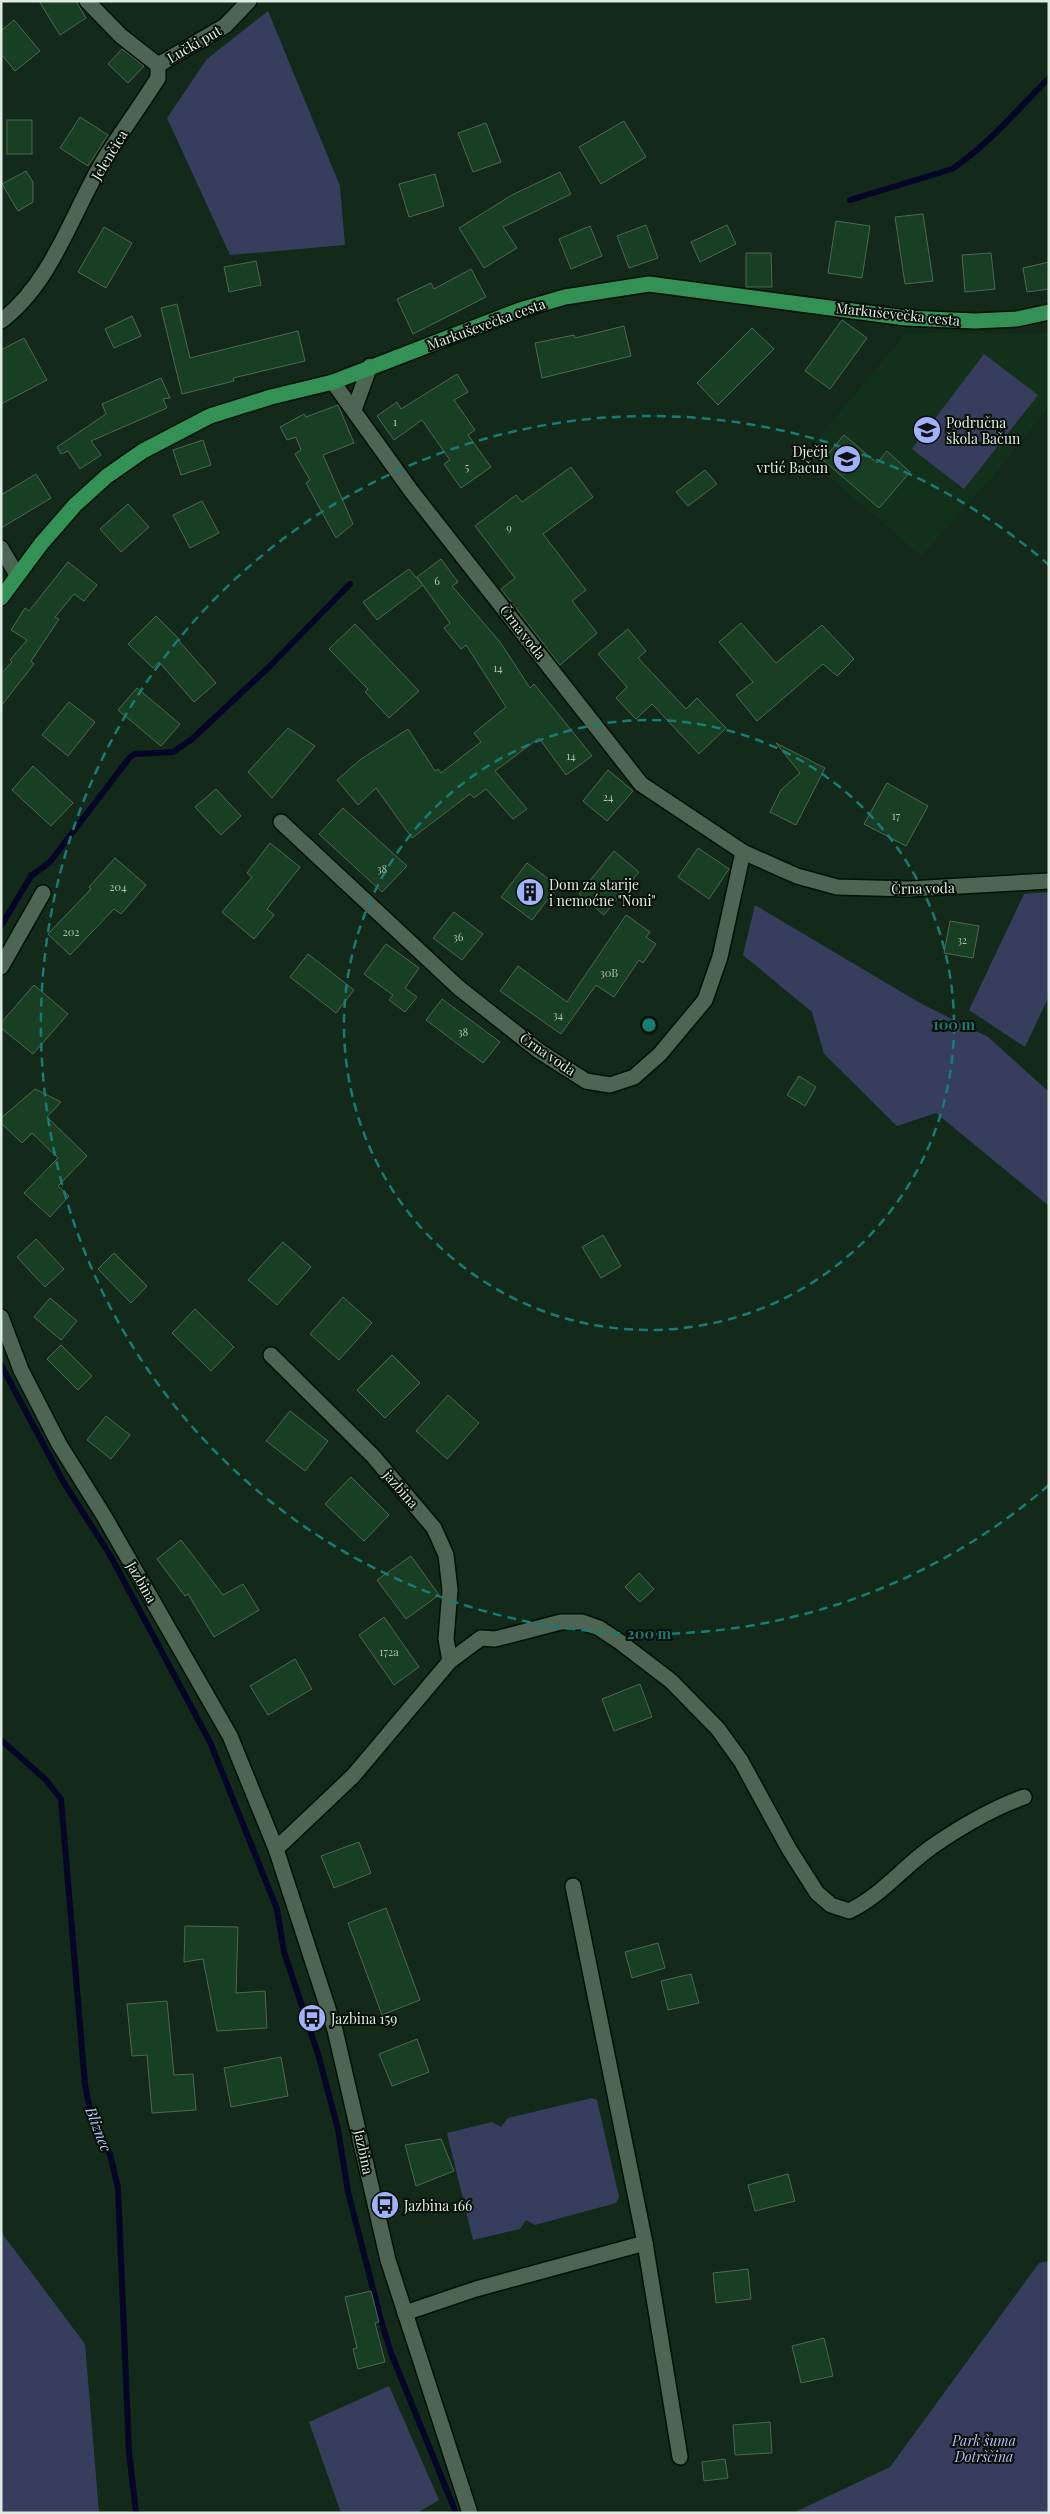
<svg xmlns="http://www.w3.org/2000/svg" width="1050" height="2514" viewBox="0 0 1050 2514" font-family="'Playfair Display',serif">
	<rect width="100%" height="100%" fill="#132919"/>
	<polygon fill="#13301b" points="906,333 1049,333 1049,406 990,480 921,556 804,455"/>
	<g fill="#373e5d">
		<polygon points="268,11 340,186 345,245 230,255 167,118 207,59"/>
		<polygon points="984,354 1038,395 964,489 912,449"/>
		<polygon points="1049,892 1049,996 1025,1047 969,1010 1024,894"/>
		<polygon points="755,905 920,1003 988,1037 1049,1092 1049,1206 936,1113 897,1126 824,1054 812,1012 743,955"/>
		<polygon points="592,2098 597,2100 619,2197 616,2203 535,2225 526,2220 520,2229 473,2240 447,2133 492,2122 501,2127 508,2118"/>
		<polygon points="1,2232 85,2344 99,2513 1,2513"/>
		<polygon points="1049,2261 1049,2513 793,2513 890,2467 1039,2263"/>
		<polygon points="389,2386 439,2500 417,2513 341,2513 309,2422"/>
	</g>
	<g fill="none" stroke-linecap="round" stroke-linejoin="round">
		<g stroke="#050626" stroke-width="6">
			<path d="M850 200 952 169C988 145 1018 109 1049 78"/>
			<polyline points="1,926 31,876 50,862 130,757 135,754 173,752 192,739 269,667 350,584"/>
			<polyline points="1,1365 64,1483 110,1555 210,1742 277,1909 284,1952 318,2054 338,2129 348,2192 381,2320 391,2353 456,2513"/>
			<polyline points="1,1740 45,1779 61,1799 85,2085 91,2115 110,2154 118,2188 129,2452 136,2513"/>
		</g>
	</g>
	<g fill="#183e23" stroke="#4f6753">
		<polygon points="39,1 76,1 86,18 60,35"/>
		<polygon points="14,20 40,51 15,71 1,54 1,31"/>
		<polygon points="122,49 144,66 128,83 108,64"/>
		<polygon points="80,117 108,135 88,166 60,148"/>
		<rect x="7" y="120" width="25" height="34"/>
		<polygon points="624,121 646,157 601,184 579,147"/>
		<polygon points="486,123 501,162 473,172 458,133"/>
		<polygon points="26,171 33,182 33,202 18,211 2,184"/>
		<polygon points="560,172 571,194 503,227 517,248 484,268 459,228 512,195"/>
		<polygon points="435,174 444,206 409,217 399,184"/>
		<polygon points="923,214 933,281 905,284 895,217"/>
		<polygon points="836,221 870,226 862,278 828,273"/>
		<polygon points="646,225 658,258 629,268 617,236"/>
		<polygon points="727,225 736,244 700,262 691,242"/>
		<polygon points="590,226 602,256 571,269 559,239"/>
		<polygon points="104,227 132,243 106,288 78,272"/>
		<polygon points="746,253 771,253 772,287 746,287"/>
		<polygon points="991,253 995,289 965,292 962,255"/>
		<polygon points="256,261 261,285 229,292 224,267"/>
		<polygon points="1049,262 1049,289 1027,292 1023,268"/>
		<polygon points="471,269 486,297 413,334 397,299 431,283 434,289"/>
		<polygon points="177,304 190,358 298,331 305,361 233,378 234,381 182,394 161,308"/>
		<polygon points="132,316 141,336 114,348 105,329"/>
		<polygon points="842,320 867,338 830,389 805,371"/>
		<polygon points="624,326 631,356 542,378 535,343 574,335 575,338"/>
		<polygon points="752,328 774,349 718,405 697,383"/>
		<polygon points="24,338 47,380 1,404 1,350"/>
		<polygon points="457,374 468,392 454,400 475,430 468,435 491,467 461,488 444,464 450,460 422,420 394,440 377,416 397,402 401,409"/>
		<polygon points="161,378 170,398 163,399 167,408 91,441 101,455 80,469 68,451 61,454 57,447 106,414 102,404"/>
		<polygon points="338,405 354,443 323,455 353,524 336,538 306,483 310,480 295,454 301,450 296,437 287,440 280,427 304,414 306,417"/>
		<polygon points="844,435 877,463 887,451 910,472 879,508 823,460"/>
		<polygon points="203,440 211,465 181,475 173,450"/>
		<polygon points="571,467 593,497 543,534 586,590 572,601 597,633 560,665 501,589 515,578 475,526 516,495 522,502"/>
		<polygon points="705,470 717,484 688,506 676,492"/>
		<polygon points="36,474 51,498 1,528 1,495"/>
		<polygon points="202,501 219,533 190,548 173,515"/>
		<polygon points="128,504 149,527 121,552 100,529"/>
		<polygon points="441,559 458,582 452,586 500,642 530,688 534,684 592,756 566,775 539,738 495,771 527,809 513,819 486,789 474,798 470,794 412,838 376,788 358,805 337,780 361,759 408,729 435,771 438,769 441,773 481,742 474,733 506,707 466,645 461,649 444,628 450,623 417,577"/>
		<polygon points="68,562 97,585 84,601 74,594 55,617 59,619 31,661 34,664 1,706 1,674 12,662 10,660 27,640 11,630 25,608 29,611"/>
		<polygon points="409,569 423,585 377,620 363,602"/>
		<polygon points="156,616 180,640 179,641 216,683 194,702 159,662 153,668 128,644"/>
		<polygon points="741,623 776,663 822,625 854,659 837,676 823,664 757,721 736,695 753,682 719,642"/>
		<polygon points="355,624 419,691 389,718 365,692 368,689 329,649"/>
		<polygon points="628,629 646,651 638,658 686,709 697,698 726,728 699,754 652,704 636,719 616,698 627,687 598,654"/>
		<polygon points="137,688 180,724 161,746 118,710"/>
		<polygon points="69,702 95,722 68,756 42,735"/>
		<polygon points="288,728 315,746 272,798 248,772"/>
		<polygon points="776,743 825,768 796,825 770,812 781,790 800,773"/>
		<polygon points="33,766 73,803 51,826 12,790"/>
		<polygon points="608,770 633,791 607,821 583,801"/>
		<polygon points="887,783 928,806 906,846 864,824"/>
		<polygon points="216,789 241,816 221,835 195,807"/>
		<polygon points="343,808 407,866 382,892 319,834"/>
		<polygon points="270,843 300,867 267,909 274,915 254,939 222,912 252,877 247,873"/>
		<polygon points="698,848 729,869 709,899 678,877"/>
		<polygon points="614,851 639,872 604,915 579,894"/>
		<polygon points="115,858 146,885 121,914 114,909 70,955 48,934 91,889 89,887"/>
		<polygon points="527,863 558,886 532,920 501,897"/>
		<polygon points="454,912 483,934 462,960 433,938"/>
		<polygon points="626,915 650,932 646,937 656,944 643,963 639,960 614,997 596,985 561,1034 500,991 518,966 567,1002"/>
		<polygon points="950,921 979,926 973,958 944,953"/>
		<polygon points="386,944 419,968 405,988 417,997 405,1012 389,1000 393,995 364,974"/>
		<polygon points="308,954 354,990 336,1013 290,977"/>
		<polygon points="34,985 68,1014 33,1054 1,1028 1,1023"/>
		<polygon points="442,999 500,1042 483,1063 426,1020"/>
		<polygon points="799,1076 816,1087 805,1106 787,1095"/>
		<polygon points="35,1089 61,1102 47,1117 87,1156 58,1186 69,1196 50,1217 24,1193 58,1158 32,1133 22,1143 1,1123 1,1118"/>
		<polygon points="603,1235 621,1266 601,1278 582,1247"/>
		<polygon points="36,1239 64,1269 45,1287 17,1257"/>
		<polygon points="283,1242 311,1267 277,1305 248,1280"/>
		<polygon points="114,1253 147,1286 131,1303 98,1269"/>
		<polygon points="343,1297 372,1323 339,1360 310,1334"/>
		<polygon points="50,1298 77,1321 61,1340 34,1317"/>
		<polygon points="195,1309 234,1347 211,1371 172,1333"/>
		<polygon points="61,1345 92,1376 78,1390 47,1359"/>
		<polygon points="392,1355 420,1383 385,1418 357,1390"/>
		<polygon points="448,1395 479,1423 447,1459 416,1431"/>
		<polygon points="290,1411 328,1441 305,1471 266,1441"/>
		<polygon points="106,1416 130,1435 111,1459 87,1440"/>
		<polygon points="351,1477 389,1515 364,1541 325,1504"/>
		<polygon points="181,1540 223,1595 243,1584 259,1610 214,1637 188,1594 185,1596 157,1559"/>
		<polygon points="411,1556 439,1595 406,1619 377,1580"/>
		<polygon points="639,1573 654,1589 640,1602 625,1587"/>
		<polygon points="384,1617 419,1667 394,1685 359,1635"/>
		<polygon points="295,1659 312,1689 268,1715 250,1686"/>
		<polygon points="640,1684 652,1717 614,1731 602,1699"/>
		<polygon points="359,1842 371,1873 334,1888 321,1856"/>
		<polygon points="386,1908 420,2000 382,2015 348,1923"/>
		<polygon points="185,1926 238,1927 236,1993 265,1991 267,2028 217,2031 203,1959 184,1962"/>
		<polygon points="658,1943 665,1968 632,1978 625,1952"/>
		<polygon points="691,1974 699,2003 668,2010 661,1981"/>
		<polygon points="167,2001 174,2075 193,2074 196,2110 152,2113 147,2055 132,2056 127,2004"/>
		<polygon points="417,2039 429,2072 392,2086 379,2054"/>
		<polygon points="281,2057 288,2096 231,2107 224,2068"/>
		<polygon points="441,2139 454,2171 416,2186 405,2145"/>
		<polygon points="788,2174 795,2201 755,2211 748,2185"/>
		<polygon points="748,2269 751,2299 716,2303 713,2273"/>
		<polygon points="371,2291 379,2322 375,2323 385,2362 358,2369 353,2349 357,2348 345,2297"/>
		<polygon points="824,2338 833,2376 801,2383 792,2346"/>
		<polygon points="770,2422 772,2453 735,2455 733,2425"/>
		<polygon points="725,2459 728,2478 704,2481 702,2462"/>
	</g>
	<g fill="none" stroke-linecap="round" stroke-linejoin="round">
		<defs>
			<g id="minor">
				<polyline points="158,65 225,26 249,1"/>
				<path d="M1 321C53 282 72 212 105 158 122 131 141 105 158 78V65L121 36 87 1"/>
				<polyline points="333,382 412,492 641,784 743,852 797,876 837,887 909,889 1049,881"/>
				<polyline points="354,410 370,366"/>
				<polyline points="1,548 17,575"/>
				<polyline points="281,822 459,988 539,1051 586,1081 610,1085 634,1077 660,1054 705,1000 720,957 743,852"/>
				<polyline points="1,967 43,893"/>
				<polyline points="1,1317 21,1370 59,1444 104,1516 230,1736 276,1849 335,2030 388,2260 470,2513"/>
				<polyline points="271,1355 373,1456 434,1528 446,1555 450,1590 446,1639 450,1661"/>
				<path d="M276 1849 353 1776 450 1661 481 1638 495 1639 561 1622H582L599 1628 620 1642 671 1681 718 1729 741 1761 789 1849 817 1893 831 1905 849 1911C881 1896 904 1866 933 1846 962 1826 991 1809 1024 1797"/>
				<polyline points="645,2243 680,2457"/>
				<polyline points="405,2313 476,2289 645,2243 573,1886"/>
			</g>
			<polyline id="major" points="1,598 41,544 75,505 107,476 143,451 210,416 271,397 333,382 520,310 565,297 649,284 906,318 975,321 1017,319 1049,312"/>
		</defs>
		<use href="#minor" stroke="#001104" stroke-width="18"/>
		<use href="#major" stroke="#001104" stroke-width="18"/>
		<use href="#minor" stroke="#4d6552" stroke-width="15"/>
		<use href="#major" stroke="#339156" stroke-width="15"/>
	</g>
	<g fill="none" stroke="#197c74" stroke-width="2.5" stroke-dasharray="9 6">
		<circle cx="649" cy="1025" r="305"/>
		<path d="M1049 1485A609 609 0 1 1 1049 565"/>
	</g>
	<defs>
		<symbol id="school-disc" viewBox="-11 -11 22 22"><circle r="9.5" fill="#a1b2fd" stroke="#060f08"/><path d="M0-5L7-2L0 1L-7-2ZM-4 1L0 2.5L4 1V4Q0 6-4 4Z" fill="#111"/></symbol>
		<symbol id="building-disc" viewBox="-11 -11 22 22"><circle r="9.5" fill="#a1b2fd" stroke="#060f08"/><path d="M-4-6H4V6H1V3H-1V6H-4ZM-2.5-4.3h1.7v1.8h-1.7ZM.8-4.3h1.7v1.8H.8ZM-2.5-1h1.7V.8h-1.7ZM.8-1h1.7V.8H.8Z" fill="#111"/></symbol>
		<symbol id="bus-disc" viewBox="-11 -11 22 22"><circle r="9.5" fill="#a1b2fd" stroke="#060f08"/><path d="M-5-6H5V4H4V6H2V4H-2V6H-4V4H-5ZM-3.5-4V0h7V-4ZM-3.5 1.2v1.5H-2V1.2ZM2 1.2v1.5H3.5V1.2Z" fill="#111"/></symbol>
	</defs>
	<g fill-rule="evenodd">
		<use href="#school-disc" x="911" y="414" width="32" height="32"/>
		<use href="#school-disc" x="831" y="443" width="32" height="32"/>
		<use href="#building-disc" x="514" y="876" width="32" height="32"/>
		<use href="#bus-disc" x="296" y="2002" width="32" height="32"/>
		<use href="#bus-disc" x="369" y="2189" width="32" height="32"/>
	</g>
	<g text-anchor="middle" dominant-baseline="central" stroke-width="4" stroke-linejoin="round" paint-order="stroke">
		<g font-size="11" fill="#acc0b2">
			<text x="395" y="421">1</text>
			<text x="467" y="466">5</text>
			<text x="509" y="527">9</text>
			<text x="437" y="580">6</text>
			<text x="498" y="667">14</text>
			<text x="571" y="755">14</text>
			<text x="608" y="796">24</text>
			<text x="896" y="815">17</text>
			<text x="382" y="868">38</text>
			<text x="118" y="886">204</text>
			<text x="71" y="931">202</text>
			<text x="458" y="936">36</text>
			<text x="962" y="939">32</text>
			<text x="609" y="972">30B</text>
			<text x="558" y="1014">34</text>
			<text x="463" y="1031">38</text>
			<text x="389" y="1651">172a</text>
		</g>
		<g font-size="14" fill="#deece1" stroke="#060f08">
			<text transform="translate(194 44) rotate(-30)">Lučki put</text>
			<text transform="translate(109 155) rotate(-59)">Jelenčica</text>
			<text transform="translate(898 314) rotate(6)">Markuševečka cesta</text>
			<text transform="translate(486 324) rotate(-20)">Markuševečka cesta</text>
			<text transform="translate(523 632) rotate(52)">Črna voda</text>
			<text transform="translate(923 888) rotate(-1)">Črna voda</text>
			<text transform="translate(548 1054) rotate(34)">Črna voda</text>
			<text transform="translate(401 1489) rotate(49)">jazbina</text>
			<text transform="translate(142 1582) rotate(60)">Jazbina</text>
			<text transform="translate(364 2152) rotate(78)">Jazbina</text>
		</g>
		<g font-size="14" fill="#deece1" stroke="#060f08" text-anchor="start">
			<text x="946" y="422">Područna<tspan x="946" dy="16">škola Bačun</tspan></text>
			<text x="828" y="451" text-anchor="end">Dječji<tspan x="828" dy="16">vrtić Bačun</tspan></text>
			<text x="549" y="884">Dom za starije<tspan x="549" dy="16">i nemoćne "Noni"</tspan></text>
			<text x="331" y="2018">Jazbina 159</text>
			<text x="404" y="2205">Jazbina 166</text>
		</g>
		<g font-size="14" font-style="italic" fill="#b2bff4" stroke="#060f08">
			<text x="984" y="2440">Park šuma<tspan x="984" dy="16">Dotrščina</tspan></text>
		</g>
		<g font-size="15" font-style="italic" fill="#bbc8fd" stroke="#060f08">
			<text transform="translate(99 2129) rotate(69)">Bliznec</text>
		</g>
	</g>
	<circle cx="649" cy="1025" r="8" fill="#197c74" stroke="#060f08" stroke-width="2.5"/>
	<g font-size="15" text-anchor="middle" font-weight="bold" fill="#197c74" stroke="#060f08" stroke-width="4" stroke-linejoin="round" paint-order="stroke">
		<text x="954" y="1030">100 m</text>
		<text x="649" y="1639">200 m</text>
	</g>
	<rect width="1050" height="2514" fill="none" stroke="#deece1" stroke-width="5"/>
</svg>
